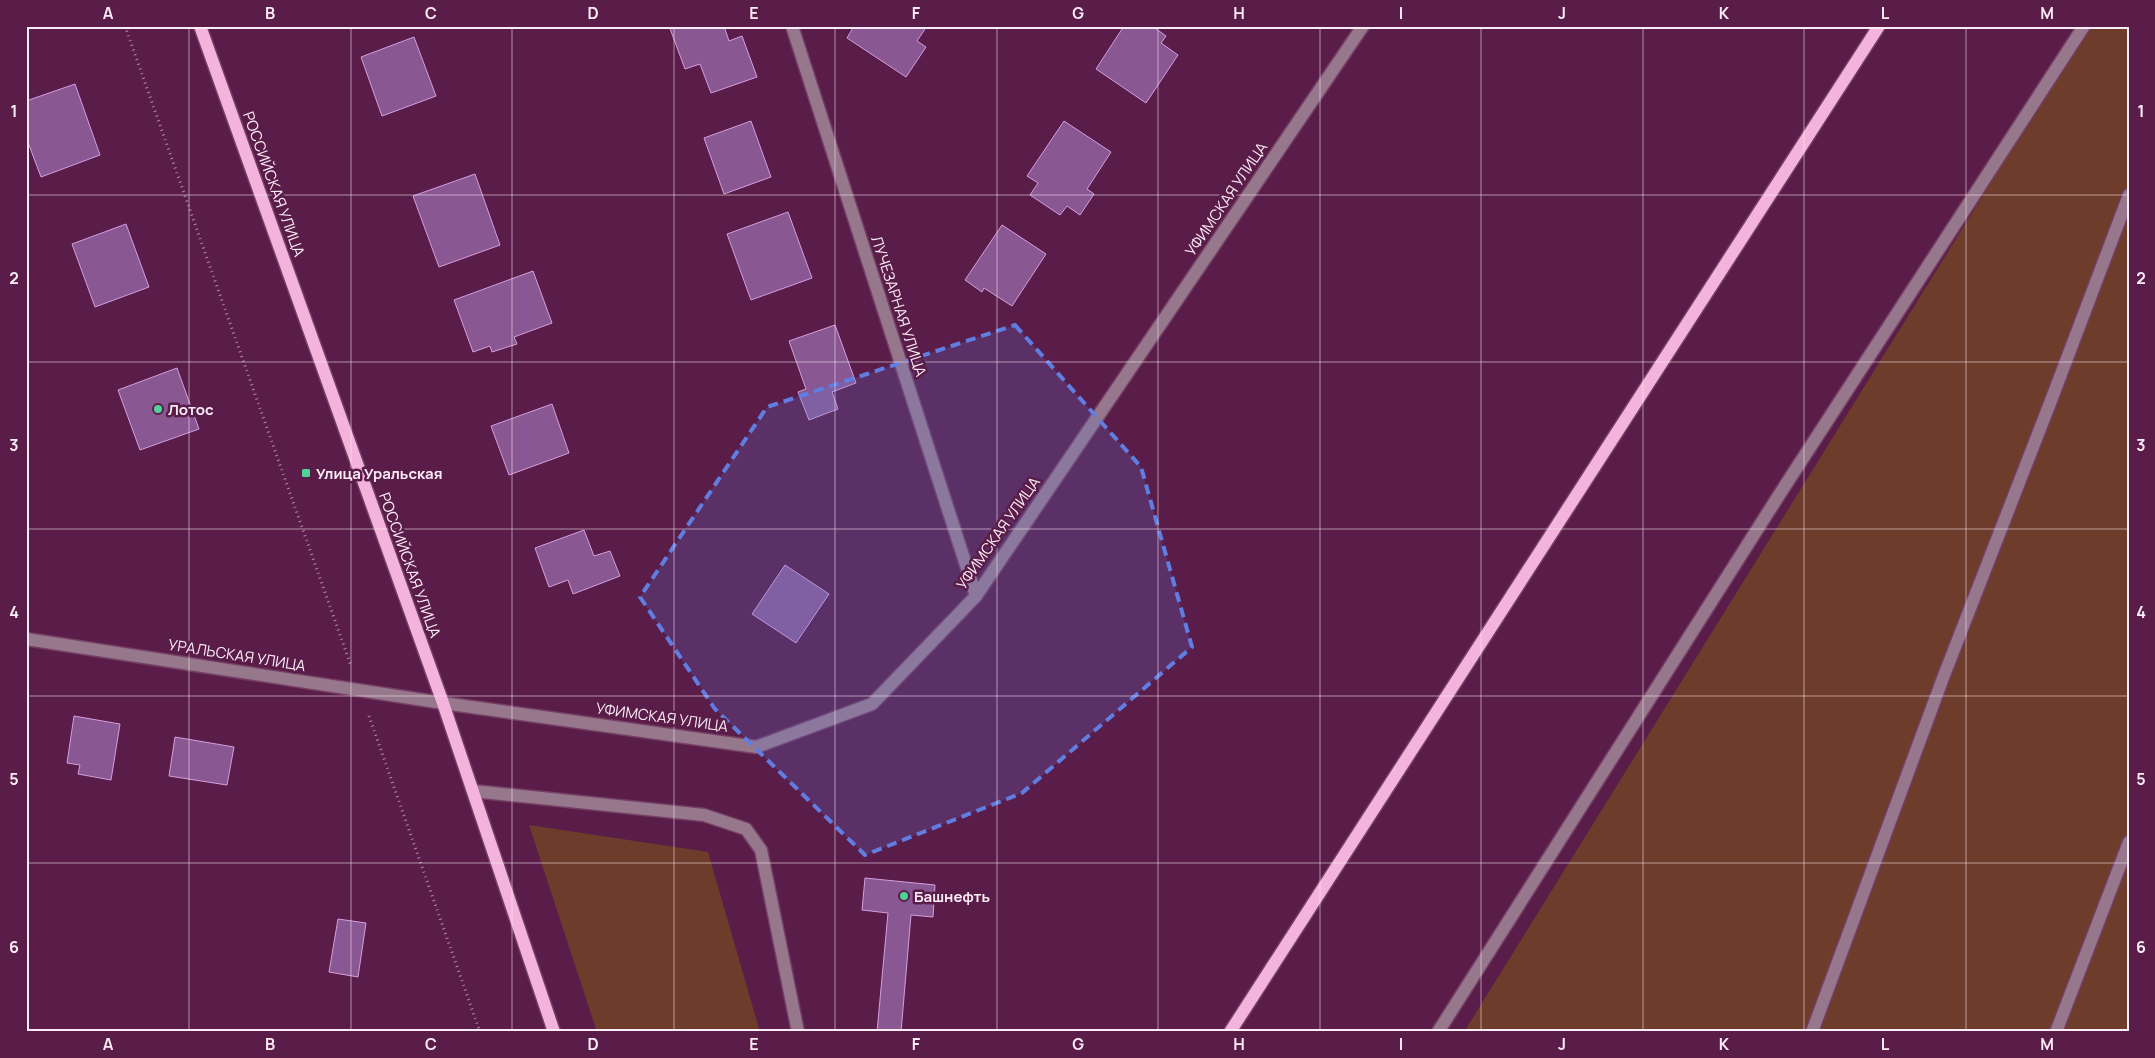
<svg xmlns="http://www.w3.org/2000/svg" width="2155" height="1058" viewBox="0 0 2155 1058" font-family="Manrope,sans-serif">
	<rect width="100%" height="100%" fill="#5a1d49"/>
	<g fill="#6e3c2a">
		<polygon points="2088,26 2129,26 2129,1032 1464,1032"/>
		<polygon points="529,825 708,852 760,1032 597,1032"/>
	</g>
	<g fill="#895893" stroke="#d49fde">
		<polygon points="669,26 724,26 729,41 742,36 757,77 711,93 700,64 685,69"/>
		<polygon points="854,26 927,26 917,41 926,47 906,77 847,38"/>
		<polygon points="1124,26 1138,28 1152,26 1166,36 1161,43 1178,55 1146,103 1096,69"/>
		<polygon points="414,37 436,96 382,116 361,57"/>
		<polygon points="75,84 100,155 41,177 26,137 26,101"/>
		<polygon points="751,121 771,177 724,194 704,138"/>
		<polygon points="1064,121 1111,152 1087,189 1094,194 1080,215 1067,206 1060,215 1030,195 1038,183 1027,176"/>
		<polygon points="475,174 500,245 439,267 413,196"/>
		<polygon points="788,212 812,278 751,300 727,234"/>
		<polygon points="126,224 149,287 95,307 72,244"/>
		<polygon points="1002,225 1046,254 1012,306 984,288 982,292 965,280"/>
		<polygon points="533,271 552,323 514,337 517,344 492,352 490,346 473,352 454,300"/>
		<polygon points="835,325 856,383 832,392 838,409 809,420 798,392 806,389 789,341"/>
		<polygon points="177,368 199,429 140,450 118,390"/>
		<polygon points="552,404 569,453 509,475 491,426"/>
		<polygon points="584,530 594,556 610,551 620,576 573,594 568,580 549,587 535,548"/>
		<polygon points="785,565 829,594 796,643 752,614"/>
		<polygon points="74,716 120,724 111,780 78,774 80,765 67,763"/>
		<polygon points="175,737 234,747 227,785 169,776"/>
		<polygon points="865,878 935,885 933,917 911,915 901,1032 877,1032 888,913 862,910"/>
		<polygon points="338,919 366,923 358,977 329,972"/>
	</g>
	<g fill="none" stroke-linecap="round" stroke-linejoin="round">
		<defs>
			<g id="minor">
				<polyline points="792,26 976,596"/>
				<polyline points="26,639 443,703 756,747 872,704 976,596 1363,26"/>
				<polyline points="473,791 704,815 746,829 761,850 798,1032"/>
				<polyline points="1438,1032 1781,492 2084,26"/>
				<polyline points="1812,1032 1943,678 2052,398 2129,195"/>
				<polyline points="2056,1032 2129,842"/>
			</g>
			<g id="major">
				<polyline points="200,26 443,703 554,1032"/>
				<polyline points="1230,1032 1879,26"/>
			</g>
		</defs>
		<use href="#minor" stroke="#743e65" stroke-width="15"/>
		<use href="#major" stroke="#743e65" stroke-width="15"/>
		<g stroke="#af89a4" stroke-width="3" stroke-dasharray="1 4" stroke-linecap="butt">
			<polyline points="125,26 351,666"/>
			<polyline points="369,716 480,1032"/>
		</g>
		<use href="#minor" stroke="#97778b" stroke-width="12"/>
		<use href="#major" stroke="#f4b3dc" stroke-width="12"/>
	</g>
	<path fill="#607de1" fill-opacity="0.2" stroke="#607de1" stroke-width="4" stroke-dasharray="10 6" stroke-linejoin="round" d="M1015 325 1141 467 1192 647 1022 793 865 855 715 709 640 597 767 407Z"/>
	<path fill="none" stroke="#fcecf6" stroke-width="1" stroke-opacity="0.55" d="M189 26V1032M351 26V1032M512 26V1032M674 26V1032M835 26V1032M997 26V1032M1158 26V1032M1320 26V1032M1481 26V1032M1643 26V1032M1804 26V1032M1966 26V1032M26 195H2129M26 362H2129M26 529H2129M26 696H2129M26 863H2129"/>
	<g fill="#50d398" stroke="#5a1d49" stroke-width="2">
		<circle cx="158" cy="409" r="5"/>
		<rect x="301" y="468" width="10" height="10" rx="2.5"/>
		<circle cx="904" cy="896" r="5"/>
	</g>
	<g text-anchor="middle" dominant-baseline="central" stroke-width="5" stroke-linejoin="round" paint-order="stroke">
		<g font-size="15" fill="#fcecf6" stroke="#5a1d49">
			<text transform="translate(274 184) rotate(70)">РОССИЙСКАЯ УЛИЦА</text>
			<text transform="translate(1226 199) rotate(-56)">УФИМСКАЯ УЛИЦА</text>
			<text transform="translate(899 306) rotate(72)">ЛУЧЕЗАРНАЯ УЛИЦА</text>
			<text transform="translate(998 533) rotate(-55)">УФИМСКАЯ УЛИЦА</text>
			<text transform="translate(410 565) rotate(70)">РОССИЙСКАЯ УЛИЦА</text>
			<text transform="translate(237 655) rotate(9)">УРАЛЬСКАЯ УЛИЦА</text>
			<text transform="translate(662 717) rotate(8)">УФИМСКАЯ УЛИЦА</text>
		</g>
		<g font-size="15" font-weight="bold" fill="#fcecf6" stroke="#5a1d49" text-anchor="start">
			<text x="168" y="409">Лотос</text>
			<text x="316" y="473">Улица Уральская</text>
			<text x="914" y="896">Башнефть</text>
		</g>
	</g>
	<rect width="2155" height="1058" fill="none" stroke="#5a1d49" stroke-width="55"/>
	<rect x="28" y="28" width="2100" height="1002" fill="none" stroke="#fcecf6" stroke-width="2"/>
	<g font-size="16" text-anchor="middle" font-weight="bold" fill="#fcecf6">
		<text x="108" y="19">A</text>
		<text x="270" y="19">B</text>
		<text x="431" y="19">C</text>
		<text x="593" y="19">D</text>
		<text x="754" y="19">E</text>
		<text x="916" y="19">F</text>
		<text x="1078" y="19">G</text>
		<text x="1239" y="19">H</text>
		<text x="1401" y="19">I</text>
		<text x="1562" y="19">J</text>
		<text x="1724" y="19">K</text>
		<text x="1885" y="19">L</text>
		<text x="2047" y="19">M</text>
		<text x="14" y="117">1</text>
		<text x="2141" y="117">1</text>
		<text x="14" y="284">2</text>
		<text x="2141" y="284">2</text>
		<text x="14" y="451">3</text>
		<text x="2141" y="451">3</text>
		<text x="14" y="618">4</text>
		<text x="2141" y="618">4</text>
		<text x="14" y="785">5</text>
		<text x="2141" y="785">5</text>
		<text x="14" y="953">6</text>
		<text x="2141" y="953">6</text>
		<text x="108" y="1050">A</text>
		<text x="270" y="1050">B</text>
		<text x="431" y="1050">C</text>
		<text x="593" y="1050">D</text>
		<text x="754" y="1050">E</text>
		<text x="916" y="1050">F</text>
		<text x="1078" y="1050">G</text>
		<text x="1239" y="1050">H</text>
		<text x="1401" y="1050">I</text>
		<text x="1562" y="1050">J</text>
		<text x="1724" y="1050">K</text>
		<text x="1885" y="1050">L</text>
		<text x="2047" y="1050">M</text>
	</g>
</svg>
